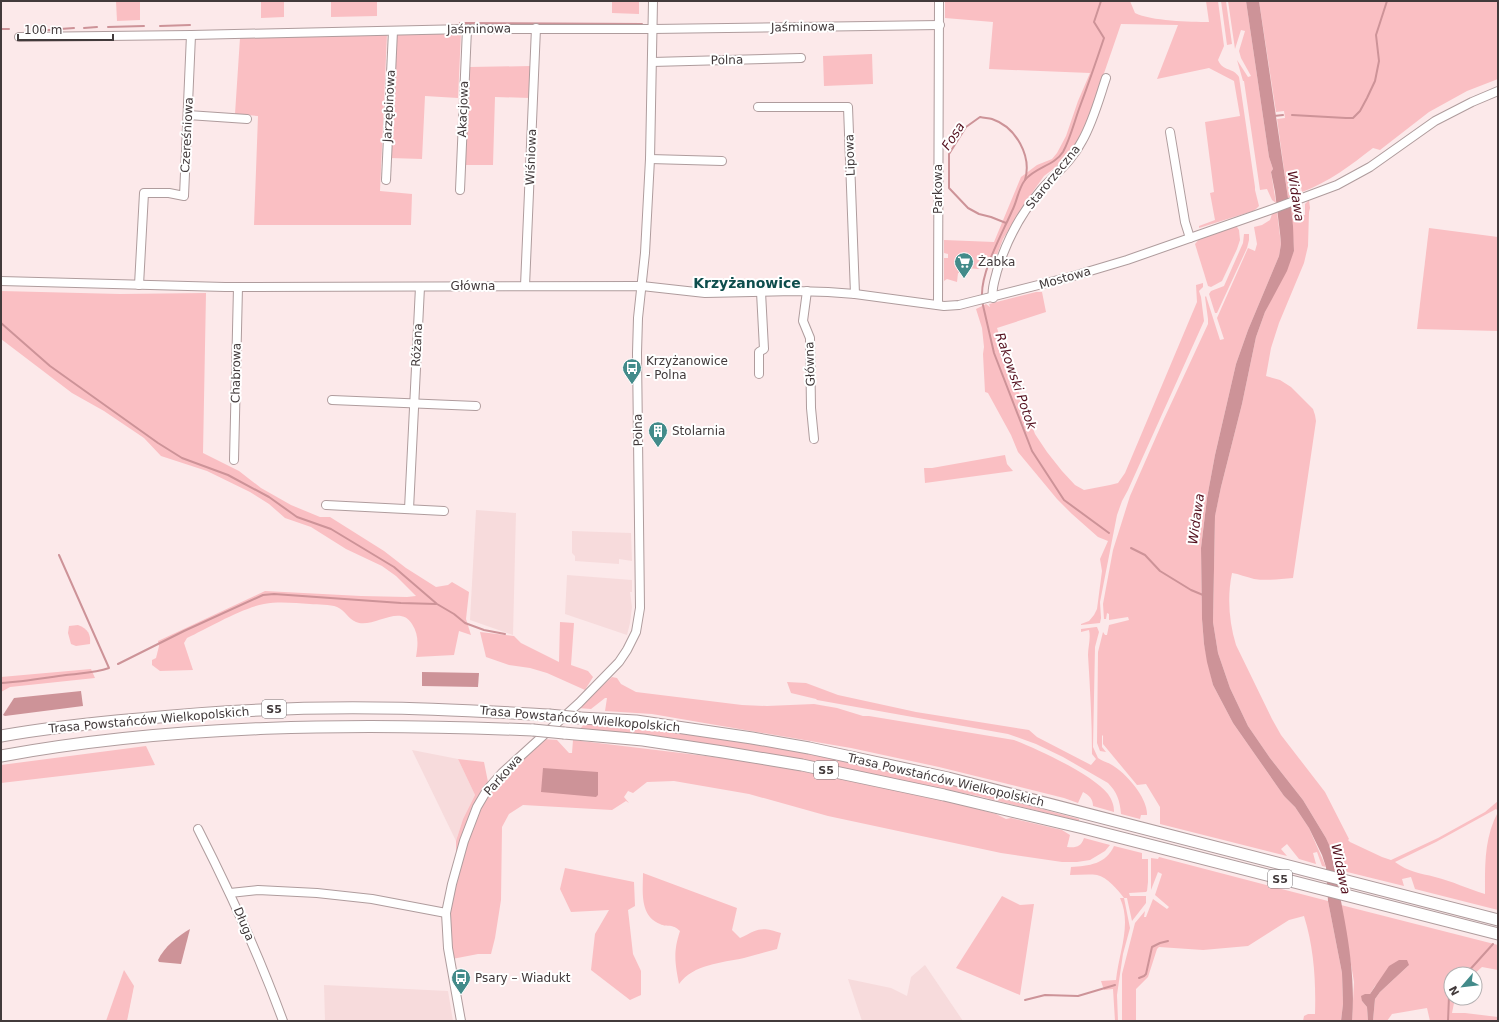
<svg xmlns="http://www.w3.org/2000/svg" width="1499" height="1022" viewBox="0 0 1499 1022" font-family="'DejaVu Sans',sans-serif">
	<rect width="100%" height="100%" fill="#fce9ea"/>
	<g fill="#f7dbdc">
		<polygon points="476,510 516,513 513,635 470,620"/>
		<polygon points="572,531 631,533 632,561 619,559 619,564 575,561 575,556 572,553"/>
		<polygon points="567,575 632,580 632,592 630,592 632,607 630,623 627,635 565,614"/>
		<polygon points="412,750 458,759 475,795 463,819 456,841"/>
		<polygon points="925,965 963,1021 862,1021 848,979 891,988 907,996 911,977"/>
		<polygon points="324,985 448,991 453,1021 325,1021"/>
	</g>
	<g fill="#fabfc3">
		<polygon points="116,1 140,1 140,20 117,21"/>
		<polygon points="261,1 284,1 284,17 261,18"/>
		<polygon points="331,1 377,1 377,16 331,17"/>
		<polygon points="612,1 639,1 639,14 612,13"/>
		<path d="M945 1H1130L1135 13C1151 21 1190 22 1209 22L1206 1H1218L1224 46 1218 60C1223 72 1233 67 1239 77L1255 187V190L1259 206 1256 209 1253 211 1199 228V226L1215 220 1210 193 1214 192 1205 122 1240 116 1234 81 1209 68 1157 79 1178 25 1121 24 1081 140 1065 160 1044 176 1032 193 1003 239 995 260H988L978 269 967 268V274L958 273 957 282 947 279 944 281V258H948V254L944 253V240L994 242 1021 177 1037 165 1052 159 1057 153 1066 136 1078 101 1090 73 989 69 993 22 945 18Z"/>
		<polygon points="1221,1 1226,1 1232,44 1227,45"/>
		<polygon points="1228,1 1246,1 1269,157 1273,169 1271,172 1276,203 1272,200 1267,189 1260,190 1244,81 1243,81 1237,60 1248,77 1251,76 1241,58 1239,51 1245,31 1241,30 1235,49"/>
		<path d="M1259 1H1498V79L1467 91 1429 112 1380 150 1373 148C1351 165 1329 182 1302 192L1299 179H1297L1298 193 1297 195 1288 198 1277 119 1285 118 1284 111 1276 112Z"/>
		<polygon points="461,33 458,98 425,96 422,159 390,158 395,34"/>
		<polygon points="387,34 380,191 412,194 411,225 254,225 258,116 235,114 240,38"/>
		<polygon points="872,54 873,84 824,86 823,56"/>
		<polygon points="531,66 530,98 495,97 493,165 465,165 470,67"/>
		<path d="M1309 200 1310 208 1309 212 1308 246 1304 263 1279 323 1271 348 1266 376 1280 380 1291 387 1313 409 1315 415 1316 421 1293 578C1280 579 1267 581 1254 579 1246 577 1239 574 1232 573 1227 597 1229 622 1236 645L1272 719 1281 735 1325 792 1349 839 1348 840 1350 842 1382 857 1391 860 1438 838 1485 812 1498 801V811L1496 809 1436 842 1395 862C1408 872 1420 873 1435 877 1452 881 1468 889 1485 894 1485 866 1484 838 1498 812V910L1415 889 1411 877 1402 879 1404 886 1339 870 1335 854H1332L1326 838 1303 800 1270 758 1248 726 1230 688 1218 653 1213 622 1215 515 1221 487 1242 404 1256 337 1265 312 1294 251 1291 207 1301 204 1302 215H1305V204Z"/>
		<polygon points="1277,212 1281,244 1279,256 1248,330 1236,364 1215,455 1207,498 1201,548 1202,619 1204,644 1213,685 1233,723 1284,796 1295,807 1309,828 1326,867 1322,866 1317,852 1313,853 1316,864 1299,859 1287,844 1281,849 1287,856 1160,824 1160,807 1146,784 1137,785 1103,744 1103,735 1102,736 1102,747 1106,752 1100,751 1097,743 1098,652 1103,632 1105,635 1107,635 1109,625 1129,620 1128,617 1109,620 1109,614 1107,613 1106,619 1104,619 1103,604 1113,550 1130,496 1163,421 1208,324 1208,319 1205,297 1206,296 1220,340 1224,339 1217,318 1248,248 1255,251 1257,244 1254,227 1262,225 1270,220 1272,214"/>
		<polygon points="1233,226 1237,227 1239,230 1240,240 1237,249 1222,281 1211,287 1208,286 1195,244 1199,239"/>
		<polygon points="1429,228 1498,237 1498,331 1417,329"/>
		<polygon points="1244,234 1249,234 1249,240 1247,248 1217,313 1215,313 1209,294 1211,291 1224,286 1243,243"/>
		<polygon points="1203,283 1203,287 1199,291 1201,297 1204,321 1128,490 1122,501 1117,515 1100,602 1101,618 1100,623 1081,625 1081,624 1089,621 1094,615 1097,609 1102,571 1100,559 1108,541 1098,537 1072,514 1057,499 1018,452 1011,435 988,393 985,392 983,354 984,347 982,328 976,309 986,304 990,307 989,304 1036,292 1042,292 1046,312 997,328 1009,366 1035,434 1047,452 1062,471 1075,485 1084,490 1110,485 1118,483 1125,473 1197,302 1196,285"/>
		<path d="M1 291 120 294 206 293 203 453 239 471 261 488 291 505 320 517H330L384 551 406 568 436 587 448 585 452 582 469 592 466 619 471 635 459 631 454 655 416 657C418 645 419 635 412 624 400 603 373 629 356 622 348 619 345 610 337 607 330 604 318 605 310 604 295 603 279 601 264 604 242 608 208 628 187 638L184 643 193 670 160 671 152 665V660L156 658 159 646 158 641 265 591 361 596 407 597 416 596 396 576 382 566 346 549 311 527 285 518 269 504 250 492 207 471 161 456 144 438 104 411 72 393 1 339Z"/>
		<polygon points="1005,455 1007,464 1013,471 925,483 924,468 932,468"/>
		<polygon points="560,622 574,623 571,665 588,671 593,677 585,690 547,673 530,668 509,665 486,657 480,632 514,636 521,643 559,662"/>
		<path d="M78 625C88 629 91 634 90 644L76 646 71 644 68 633 69 626Z"/>
		<path d="M1096 627H1097L1099 632 1095 647 1093 747 1098 758C1102 761 1107 762 1112 765 1126 773 1148 798 1147 815H1141L1140 819 1121 814C1120 801 1117 792 1108 783L1063 757 1036 744 1008 734 817 700 816 699 791 693 787 682 806 683 838 695 916 712 1029 730 1037 737 1091 765 1096 759 1092 754C1092 721 1090 688 1088 655 1088 647 1091 638 1089 630L1081 632V629Z"/>
		<polygon points="91,669 95,678 10,687 1,692 1,677"/>
		<path d="M612 677 617 678 621 684 636 692 742 705 767 706 814 704 837 708 863 716H869L1014 740C1039 750 1092 774 1108 794 1112 800 1114 805 1114 812L1093 806C1093 799 1089 795 1083 792L1078 803 1064 798 939 767 851 748 652 714 605 711 607 698H605L591 709 578 708Z"/>
		<path d="M587 721C668 731 749 740 830 756 914 773 996 797 1079 819V821L978 796 853 771 579 730Z"/>
		<path d="M543 739 557 740 569 753H572L573 740 739 760 789 769 861 782 947 801 996 814 1006 819 1011 818 1062 830 1070 835 1067 847C1076 848 1081 847 1084 838L1110 845 1105 851 1090 860 1077 862H1062L1001 853 828 816 749 794 674 781 647 782 633 793 628 791 624 797 629 803 626 801 612 810 523 805 509 814 502 827 501 900 495 938 491 954H478L447 960 444 934 456 856V841L463 819 475 795 458 759 484 762 490 792Z"/>
		<polygon points="146,746 155,765 1,783 1,765"/>
		<path d="M1114 846 1142 853V859H1148V882L1147 891 1146 892 1129 893 1130 896H1146V903L1132 921 1127 898H1124L1130 928 1123 954 1119 981 1117 995 1118 1021H1115L1113 989 1104 990 1101 981 1116 980C1119 952 1132 924 1120 898H1124C1118 890 1107 877 1097 875 1089 874 1079 875 1070 875L1071 867C1089 866 1106 864 1114 846Z"/>
		<path d="M1159 857 1328 901 1342 973 1343 1004 1341 1021H1303L1304 1016 1308 1014H1315C1316 981 1314 948 1304 916L1289 920 1248 946 1203 950 1159 947 1157 949 1148 977 1136 989V1021H1122V974L1135 923 1145 911 1144 917H1146L1153 899 1167 909 1169 907 1155 895 1162 874 1158 872 1151 890V858L1158 859Z"/>
		<polygon points="565,868 634,882 635,906 628,910 633,954 641,971 641,995 630,1000 591,970 595,934 609,910 571,912 560,889"/>
		<path d="M643 873 737 908 732 930 740 938C758 929 761 926 781 933L777 949C766 952 755 955 744 958 721 963 694 964 679 984 675 963 673 952 680 931 672 923 668 928 660 924 639 916 643 890 643 873Z"/>
		<polygon points="1002,896 1020,905 1034,904 1020,995 956,968"/>
		<polygon points="1341,905 1498,945 1498,970 1482,967 1474,974 1451,974 1451,998 1455,998 1452,1013 1465,1013 1498,1017 1498,1021 1430,1021 1427,1008 1392,1014 1387,1021 1373,1021 1375,999 1380,992 1409,965 1375,986 1370,994 1362,1001 1367,1007 1368,1021 1352,1021 1354,982"/>
		<polygon points="124,970 134,986 127,1021 106,1021"/>
	</g>
	<g fill="#cd9398">
		<path d="M1246 1H1259L1288 198 1291 207 1293 226 1294 251 1287 271 1265 312 1256 337 1242 404 1221 487 1215 516 1213 622 1218 653 1230 688 1248 726 1270 758 1303 800 1326 838 1330 847C1341 904 1357 963 1352 1021H1341L1343 1004 1342 973 1328 901 1326 867 1322 855 1309 828 1295 807 1284 796 1233 723 1213 685 1207 662 1204 644 1202 619 1201 548 1207 498 1215 455 1236 364 1248 330 1279 256 1281 244 1280 233 1275 192 1271 172 1273 169 1269 157Z"/>
		<polygon points="422,672 479,673 478,687 422,686"/>
		<polygon points="81,691 83,706 5,716 3,715 14,698"/>
		<polygon points="543,768 598,772 598,795 596,797 541,792"/>
		<path d="M190 929 181 964 159 962 158 960C164 947 178 936 190 929Z"/>
		<polygon points="1399,960 1407,960 1409,965 1380,992 1375,999 1373,1021 1368,1021 1367,1007 1362,1001 1361,996 1365,994 1370,994 1389,966"/>
	</g>
	<g fill="none" stroke-linecap="round" stroke-linejoin="round">
		<g stroke="#cd9398" stroke-width="2">
			<polyline points="460,23 642,24"/>
			<polyline points="160,26 190,25"/>
			<polyline points="108,27 144,26"/>
			<polyline points="84,28 97,27"/>
			<polyline points="1,29 9,29"/>
			<polyline points="60,29 74,28"/>
			<polyline points="39,30 50,30"/>
			<polyline points="1292,115 1346,118 1353,118 1360,111 1367,98 1375,81 1379,61 1376,35 1387,1"/>
			<polyline points="1274,116 1283,115"/>
			<path d="M1006 223 991 217 979 214 968 208 949 188V154L966 127 980 117C984 118 989 118 992 119 1016 127 1032 156 1025 180"/>
			<path d="M982 296C981 271 1002 234 1012 211 1017 202 1018 189 1025 180 1035 167 1054 166 1063 152 1070 139 1074 123 1079 109 1088 85 1096 62 1104 38L1094 22 1101 1"/>
			<polyline points="982,301 994,353 1032,451 1064,500 1109,533"/>
			<polyline points="1,323 50,366 158,443 182,458 228,475 269,497 297,517 331,529 394,567 437,604 454,614 465,623 484,630 505,634"/>
			<polyline points="1131,548 1145,555 1160,571 1191,590 1203,595"/>
			<polyline points="118,664 184,631 263,595 274,594 401,603 436,604"/>
			<path d="M1 683C23 682 44 678 66 675 81 673 95 673 109 668L59 555"/>
			<polyline points="1466,974 1493,944"/>
			<polyline points="1139,978 1144,976 1146,974 1152,947 1160,943 1168,941"/>
			<polyline points="1025,1000 1045,995 1078,996 1115,985"/>
			<polyline points="1448,1021 1449,996 1451,992"/>
		</g>
		<defs>
			<g id="minor">
				<polyline points="19,37 191,35 467,29 653,29 940,25"/>
				<polyline points="652,62 801,58"/>
				<polyline points="758,107 848,107 855,294"/>
				<polyline points="188,115 247,119"/>
				<polyline points="1170,132 1185,222 1190,238"/>
				<polyline points="650,159 722,161"/>
				<polyline points="386,180 393,31"/>
				<polyline points="460,190 467,29"/>
				<polyline points="1,281 225,287 642,286 705,293 794,291 828,292 855,294 944,306 959,305 1070,277 1127,260 1270,210 1337,185 1370,167 1435,121 1472,102 1498,91"/>
				<polyline points="139,285 144,193 169,193 184,196 191,35"/>
				<polyline points="525,286 536,28"/>
				<polyline points="807,291 803,321 810,338 811,408 814,439"/>
				<path d="M993 298C991 289 995 280 997 271 1006 242 1021 213 1041 190 1055 174 1072 161 1082 141 1093 122 1099 99 1106 78"/>
				<polyline points="938,305 939,1"/>
				<polyline points="759,374 759,352 764,349 761,292"/>
				<polyline points="332,400 476,406"/>
				<polyline points="234,460 238,287"/>
				<polyline points="326,505 444,511"/>
				<polyline points="409,509 420,287"/>
				<path d="M198 829C230 892 259 955 283 1021"/>
				<polyline points="230,893 258,890 317,893 372,899 446,913"/>
				<polyline points="461,1021 448,948 446,913 452,884 464,841 477,807 487,790 502,773 579,703 619,662 627,650 636,632 640,608 637,353 638,318 645,253 650,159 653,1"/>
			</g>
			<g id="highway">
				<polyline points="580,718 636,721 752,738 809,748 948,778 1498,920"/>
				<polyline points="564,733 643,740 723,752 802,765 944,795 1083,828 1498,934"/>
				<path d="M1 736C46 728 93 723 139 719 218 711 298 707 377 708 434 708 492 712 549 715"/>
				<path d="M1 756C176 724 356 723 533 730"/>
			</g>
		</defs>
		<use href="#minor" stroke="#af9c9d" stroke-width="10"/>
		<use href="#highway" stroke="#af9c9d" stroke-width="13"/>
		<use href="#minor" stroke="#fff" stroke-width="8"/>
		<use href="#highway" stroke="#fff" stroke-width="11"/>
		<defs>
			<g id="highway-bridge">
				<polyline points="549,715 580,718"/>
				<polyline points="533,730 564,733"/>
			</g>
		</defs>
		<use href="#highway-bridge" stroke="#af9c9d" stroke-width="13" stroke-linecap="butt"/>
		<use href="#highway-bridge" stroke="#fff" stroke-width="11"/>
	</g>
	<defs>
		<symbol id="supermarket-pin" viewBox="-11 -11 22 30"><path d="M0 17L-7.5 6A9.5 9.5 0 1 1 7.5 6Z" fill="#438b8a" stroke="#fff"/><path d="M-6-5.5h2.5l.6 2H6L4.5 2H-2.5L-4.4-4H-6ZM-1.5 3.2a1.3 1.3 0 1 0 .1 0ZM3 3.2a1.3 1.3 0 1 0 .1 0Z" fill="#fff"/></symbol>
		<symbol id="bus-pin" viewBox="-11 -11 22 30"><path d="M0 17L-7.5 6A9.5 9.5 0 1 1 7.5 6Z" fill="#438b8a" stroke="#fff"/><path d="M-5-6H5V4H4V6H2V4H-2V6H-4V4H-5ZM-3.5-4V0h7V-4ZM-3.5 1.2v1.5H-2V1.2ZM2 1.2v1.5H3.5V1.2Z" fill="#fff"/></symbol>
		<symbol id="building-pin" viewBox="-11 -11 22 30"><path d="M0 17L-7.5 6A9.5 9.5 0 1 1 7.5 6Z" fill="#438b8a" stroke="#fff"/><path d="M-4-6H4V6H1V3H-1V6H-4ZM-2.5-4.3h1.7v1.8h-1.7ZM.8-4.3h1.7v1.8H.8ZM-2.5-1h1.7V.8h-1.7ZM.8-1h1.7V.8H.8Z" fill="#fff"/></symbol>
	</defs>
	<g fill-rule="evenodd">
		<use href="#supermarket-pin" x="953" y="251" width="22" height="30"/>
		<use href="#bus-pin" x="621" y="357" width="22" height="30"/>
		<use href="#building-pin" x="647" y="420" width="22" height="30"/>
		<use href="#bus-pin" x="450" y="967" width="22" height="30"/>
	</g>
	<g text-anchor="middle" dominant-baseline="central" stroke-width="4" stroke-linejoin="round" paint-order="stroke">
		<g fill="#fff" stroke="#7b7576" stroke-width="1">
			<rect x="262" y="700" width="24" height="18" rx="3"/>
			<rect x="814" y="761" width="24" height="18" rx="3"/>
			<rect x="1268" y="870" width="24" height="18" rx="3"/>
		</g>
		<g font-size="11" font-weight="bold" fill="#423a3b">
			<text x="274" y="709">S5</text>
			<text x="826" y="770">S5</text>
			<text x="1280" y="879">S5</text>
		</g>
		<g font-size="12" fill="#423a3b" stroke="#fff">
			<text transform="translate(803 27) rotate(-1)">Jaśminowa</text>
			<text transform="translate(479 29) rotate(-1)">Jaśminowa</text>
			<text transform="translate(727 60) rotate(-1)">Polna</text>
			<text transform="translate(389 106) rotate(-87)">Jarzębinowa</text>
			<text transform="translate(463 109) rotate(-88)">Akacjowa</text>
			<text transform="translate(187 135) rotate(-87)">Czereśniowa</text>
			<text transform="translate(850 155) rotate(-92)">Lipowa</text>
			<text transform="translate(531 157) rotate(-88)">Wiśniowa</text>
			<text transform="translate(1053 177) rotate(-51)">Starorzeczna</text>
			<text transform="translate(938 189) rotate(-90)">Parkowa</text>
			<text transform="translate(1065 278) rotate(-16)">Mostowa</text>
			<text x="473" y="286">Główna</text>
			<text transform="translate(417 345) rotate(-87)">Różana</text>
			<text transform="translate(810 364) rotate(-92)">Główna</text>
			<text transform="translate(236 373) rotate(-89)">Chabrowa</text>
			<text transform="translate(638 430) rotate(-91)">Polna</text>
			<text transform="translate(580 719) rotate(5)">Trasa Powstańców Wielkopolskich</text>
			<text transform="translate(149 720) rotate(-5)">Trasa Powstańców Wielkopolskich</text>
			<text transform="translate(503 775) rotate(-48)">Parkowa</text>
			<text transform="translate(946 780) rotate(13)">Trasa Powstańców Wielkopolskich</text>
			<text transform="translate(244 924) rotate(67)">Długa</text>
		</g>
		<g font-size="12" fill="#423a3b" stroke="#fff" text-anchor="start">
			<text x="978" y="262">Żabka</text>
			<text x="646" y="361">Krzyżanowice<tspan x="646" dy="14">- Polna</tspan></text>
			<text x="672" y="431">Stolarnia</text>
			<text x="475" y="978">Psary – Wiadukt</text>
		</g>
		<g font-size="13" font-style="italic" fill="#55111f" stroke="#fff">
			<text transform="translate(953 136) rotate(-57)">Fosa</text>
			<text transform="translate(1296 196) rotate(81)">Widawa</text>
			<text transform="translate(1016 381) rotate(71)">Rakowski Potok</text>
			<text transform="translate(1196 519) rotate(-82)">Widawa</text>
			<text transform="translate(1341 869) rotate(78)">Widawa</text>
		</g>
		<g font-size="14" font-weight="bold" fill="#0d4d4c" stroke="#fff">
			<text x="747" y="283">Krzyżanowice</text>
		</g>
	</g>
	<rect width="1499" height="1022" fill="none" stroke="#423a3b" stroke-width="4"/>
	<g transform="translate(1463 986) rotate(242)"><circle r="19" fill="#ffffff" stroke="#b3b0b1"/>
	<path d="M0-3L7 15L0 10L-7 15Z" fill="#438b8a"/>
	<text y="-6" font-size="11" font-weight="bold" text-anchor="middle" fill="#423a3b">N</text>
	</g>
	<path d="M18 34v6h95v-6" fill="none" stroke="#423a3b" stroke-width="2"/>
	<text x="24" y="34" font-size="12" fill="#423a3b" stroke="#ffffff" stroke-width="3" paint-order="stroke">100 m</text>
</svg>
